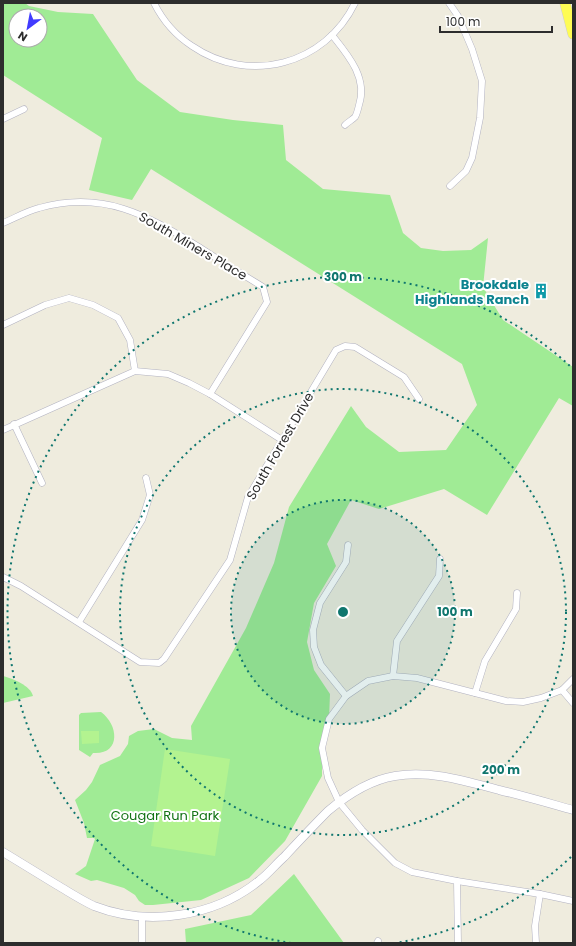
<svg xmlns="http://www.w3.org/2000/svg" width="576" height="946" viewBox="0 0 576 946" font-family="Poppins,sans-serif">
	<rect width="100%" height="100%" fill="#efecde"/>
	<g fill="#a0eb95" fill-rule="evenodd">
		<path d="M3 3H25L29 6 58 12 93 14 137 80 180 112 233 120 283 125 286 160 323 189 390 195 403 233 421 248 443 251 471 250 488 238 483 287 503 320 573 367V406L559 398 487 515 444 489 379 509 351 500 327 544 336 566 314 603 307 642 314 670 330 694 329 719 322 748V776L285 841 249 878 201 900 153 905H145L139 901 135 895 124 888 97 880 91 881 75 874 86 866 95 839 94 838H87L84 823 75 800 86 790 92 782 100 765 120 756 128 744 129 736 138 731 154 729 172 738 192 740 191 726 246 628 274 563 289 507 351 406 366 427 399 452 446 450 477 405 462 364 151 169 132 200 89 190 102 138 3 75ZM16 16H40V40H16Z"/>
		<path d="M3 676C13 679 30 685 33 696L3 703Z"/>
		<path d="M101 712C119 725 121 755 93 753L90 757 79 750V715L81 713Z"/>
		<polygon points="294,874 344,943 186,943 185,929 251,915"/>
	</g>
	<g fill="#b3f390">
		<polygon points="81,731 99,731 99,743 82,744"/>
		<polygon points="165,749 230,759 215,856 151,846"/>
	</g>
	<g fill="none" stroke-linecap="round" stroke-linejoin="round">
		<defs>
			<g id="minor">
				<path d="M154 3C163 21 175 35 192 46 249 85 325 65 355 3"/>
				<polyline points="449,3 458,16 472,49 482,81 480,118 472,158 466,171 450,186"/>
				<path d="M332 35C348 55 368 78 359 105 358 109 357 114 355 117 352 120 348 122 345 125"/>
				<polyline points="3,119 24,109"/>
				<path d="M3 223C15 218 27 211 39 208 103 190 147 215 199 247 220 261 242 274 263 287L267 302 210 394"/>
				<polyline points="3,325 45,305 69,298 93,305 118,318 130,340 135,371"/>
				<polyline points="14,424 42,483"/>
				<polyline points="3,430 135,371 168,374 189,383 210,394 282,440"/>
				<polyline points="3,577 21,586 140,662 159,663 164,659 230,560 248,497 336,350 345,346 355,347 404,377 419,399"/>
				<polyline points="79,622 142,520 150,495 146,478"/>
				<polyline points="393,676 397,641 439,576 440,559"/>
				<polyline points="573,679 562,690 541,698 523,702 506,701 417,678 393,676 368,681 346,696 329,719 322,748 328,778 339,802 362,830 395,863 412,872 457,881 540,894 573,901"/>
				<polyline points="562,690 573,703"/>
				<polyline points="475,693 485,661 516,609 517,593"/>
				<polyline points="346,696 321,665 314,647 313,630 320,603 346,562 348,545"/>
				<polyline points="457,881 458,943"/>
				<polyline points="142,917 142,943"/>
				<polyline points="377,943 378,941"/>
				<polyline points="536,943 535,926 540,894"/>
			</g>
			<path id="tertiary" d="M3 852C21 863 39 874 57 885 69 892 81 900 94 906 148 927 215 917 260 880 269 873 276 864 284 857 299 841 313 826 328 811 347 795 370 780 395 776 430 770 465 781 499 790 524 796 548 803 573 810"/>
			<polyline id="primary" points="565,3 573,34"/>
		</defs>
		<use href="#minor" stroke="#b2b2c1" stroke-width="7"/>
		<use href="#tertiary" stroke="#b2b2c1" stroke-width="9"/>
		<use href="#primary" stroke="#cdcdcd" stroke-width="11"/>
		<use href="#minor" stroke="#fff" stroke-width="6"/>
		<use href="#tertiary" stroke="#fff" stroke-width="8"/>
		<use href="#primary" stroke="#fefc54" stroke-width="10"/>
	</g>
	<circle cx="343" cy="612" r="112" fill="#0f766e" fill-opacity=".12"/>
	<g fill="none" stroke="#0f766e" stroke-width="2" stroke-dasharray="2 4">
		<circle cx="343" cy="612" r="112"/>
		<circle cx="343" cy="612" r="223"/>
		<path d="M571 857A335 335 0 0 1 395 943M291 943A335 335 0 1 1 571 367"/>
	</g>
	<defs>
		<symbol id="building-bare" viewBox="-9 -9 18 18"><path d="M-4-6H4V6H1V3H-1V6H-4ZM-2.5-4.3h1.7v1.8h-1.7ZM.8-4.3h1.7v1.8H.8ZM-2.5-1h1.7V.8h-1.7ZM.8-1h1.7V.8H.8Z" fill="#0f9aa8" stroke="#fff" stroke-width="2.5" paint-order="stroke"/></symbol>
	</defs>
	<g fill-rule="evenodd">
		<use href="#building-bare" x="530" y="280" width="22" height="22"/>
	</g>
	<g text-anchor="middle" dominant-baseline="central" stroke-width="4" stroke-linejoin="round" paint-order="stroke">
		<g font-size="13" fill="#2d2d2d" stroke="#fff">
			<text transform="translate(193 246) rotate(30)">South Miners Place</text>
			<text transform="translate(280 446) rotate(-60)">South Forrest Drive</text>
		</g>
		<g font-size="13" font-weight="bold" fill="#0d838f" stroke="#fff" text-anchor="end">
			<text x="529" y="284">Brookdale<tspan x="529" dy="15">Highlands Ranch</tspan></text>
		</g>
		<g font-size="13" fill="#137315" stroke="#fff">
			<text x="165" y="815">Cougar Run Park</text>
		</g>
	</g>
	<circle cx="343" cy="612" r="6" fill="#0f766e" stroke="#fff" stroke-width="2"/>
	<g font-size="12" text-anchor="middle" font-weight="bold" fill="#0f766e" stroke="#fff" stroke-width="4" stroke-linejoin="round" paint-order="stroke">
		<text x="343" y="281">300 m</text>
		<text x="455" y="616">100 m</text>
		<text x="501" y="774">200 m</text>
	</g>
	<rect width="576" height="946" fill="none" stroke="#2d2d2d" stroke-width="8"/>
	<g transform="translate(28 28) rotate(212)"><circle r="19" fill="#ffffff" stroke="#ababab"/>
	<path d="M0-3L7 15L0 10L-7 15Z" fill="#413bff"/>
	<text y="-6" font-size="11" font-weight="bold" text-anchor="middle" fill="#2d2d2d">N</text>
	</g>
	<path d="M440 26v6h112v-6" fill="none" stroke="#2d2d2d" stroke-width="2"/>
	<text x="446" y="26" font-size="12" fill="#2d2d2d" stroke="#ffffff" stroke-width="3" paint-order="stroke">100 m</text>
</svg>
